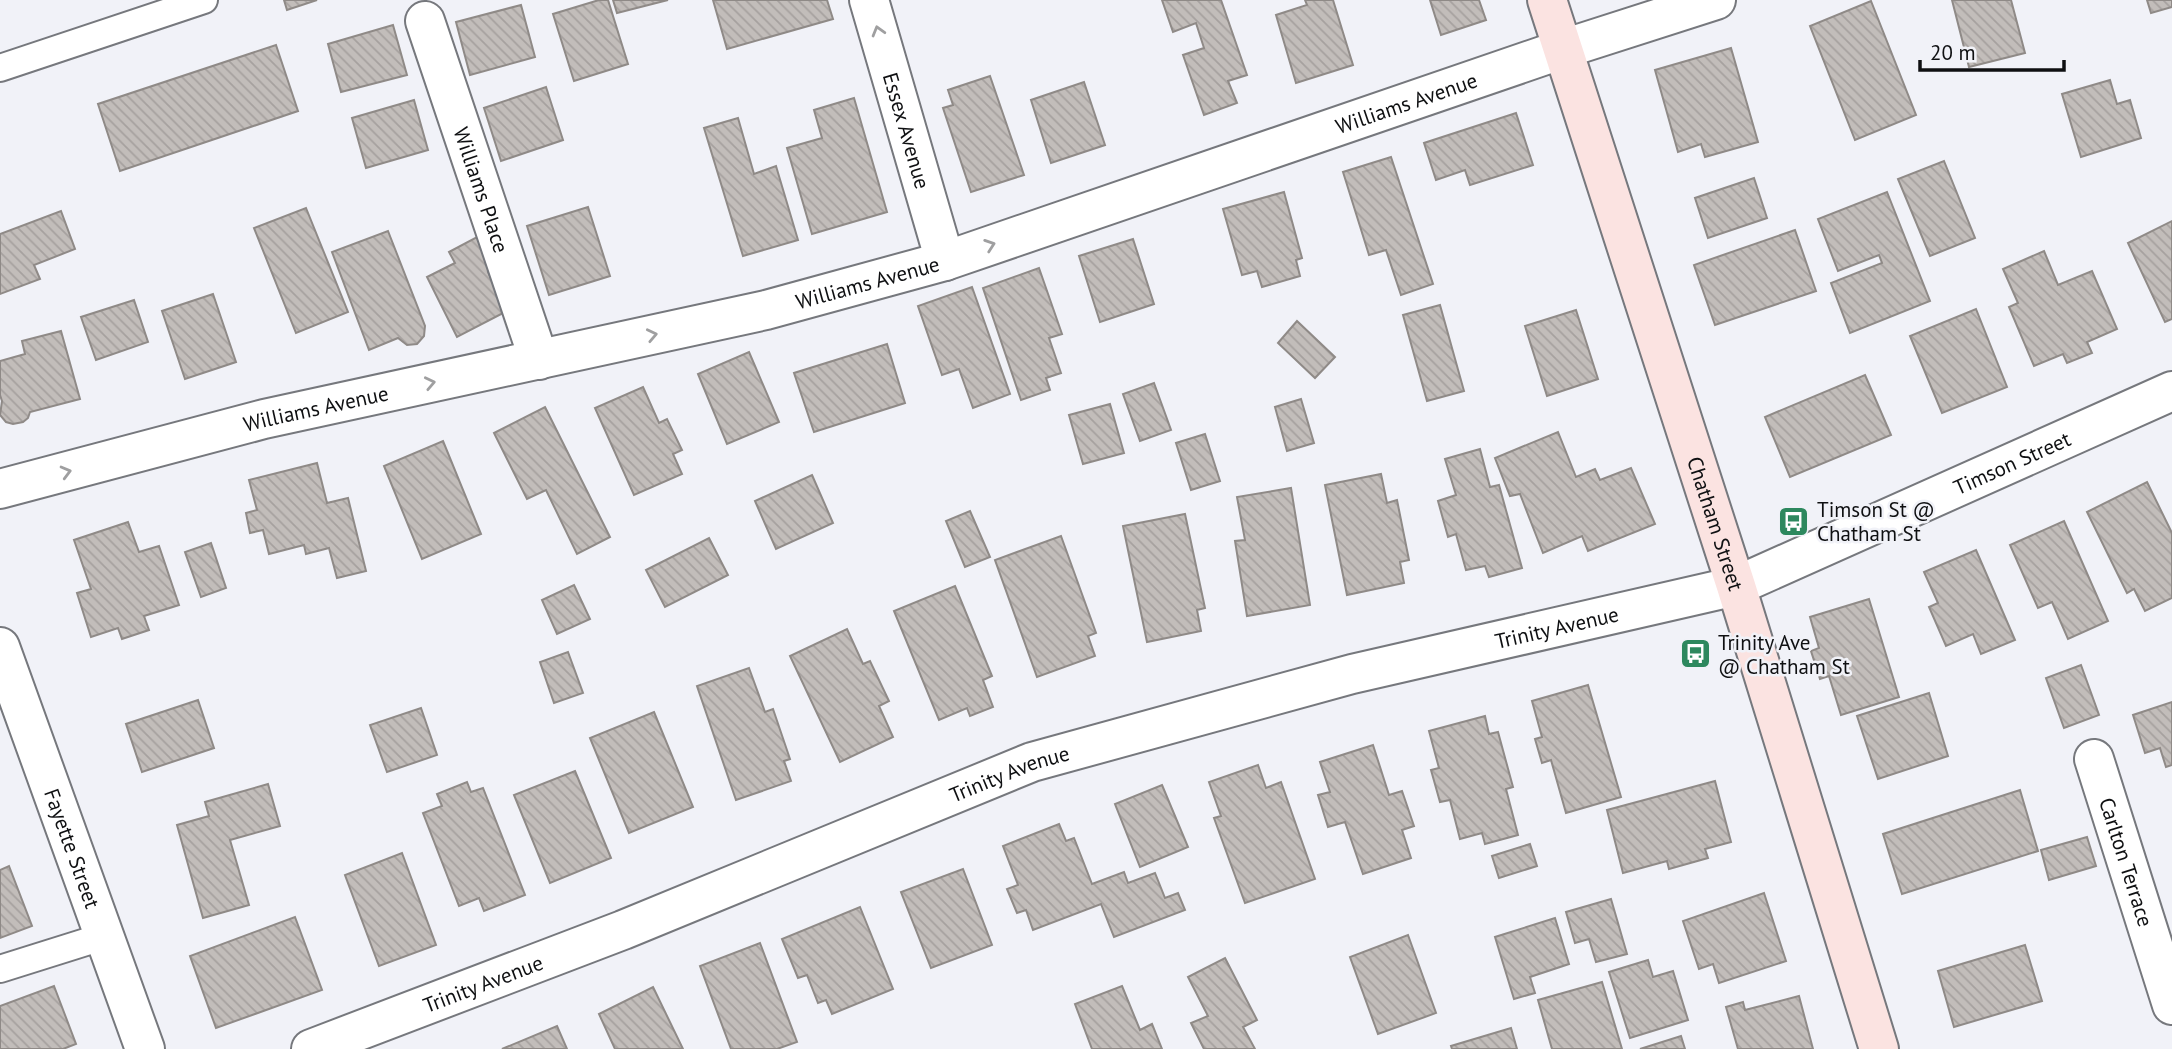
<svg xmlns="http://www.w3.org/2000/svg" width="2172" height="1049" viewBox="0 0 2172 1049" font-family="'PT Sans',sans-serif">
	<defs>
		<pattern id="building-back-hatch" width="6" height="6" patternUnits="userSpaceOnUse" patternTransform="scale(1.75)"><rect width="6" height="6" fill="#c2bdba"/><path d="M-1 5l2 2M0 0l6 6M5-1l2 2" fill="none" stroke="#a6a19f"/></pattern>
	</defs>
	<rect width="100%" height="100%" fill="#f1f2f8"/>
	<g fill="url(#building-back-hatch)" stroke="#8f8a87" stroke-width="2">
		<polygon points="284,0 317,0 287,10"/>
		<polygon points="599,0 608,0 628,64 574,81 553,14"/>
		<polygon points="613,0 668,0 617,13"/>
		<polygon points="713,0 827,0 833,19 727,49"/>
		<polygon points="1162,0 1221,0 1247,75 1228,81 1237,103 1204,115 1183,55 1204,48 1196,23 1173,32"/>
		<polygon points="1305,0 1333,0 1353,65 1296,83 1276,15 1307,5"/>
		<polygon points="1430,0 1479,0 1486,20 1441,35"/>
		<polygon points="1952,0 2011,0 2025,53 1969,67"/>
		<polygon points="2147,0 2172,0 2172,7 2151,13"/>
		<polygon points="1871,1 1916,115 1855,140 1810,26"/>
		<polygon points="521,5 535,57 470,75 456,22"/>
		<polygon points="393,25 407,75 341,92 328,44"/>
		<polygon points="276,45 298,111 120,171 98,104"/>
		<polygon points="1731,48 1758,142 1705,157 1701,144 1678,152 1655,70"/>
		<polygon points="990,76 1024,175 971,192 943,108 953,105 948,90"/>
		<polygon points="2110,80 2117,104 2130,100 2141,138 2081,157 2062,94"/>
		<polygon points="1084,82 1105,145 1051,163 1031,100"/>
		<polygon points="546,87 563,140 501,161 484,108"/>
		<polygon points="854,98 887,212 812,234 787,148 822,138 814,110"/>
		<polygon points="414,100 428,150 366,168 352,118"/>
		<polygon points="1516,113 1533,165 1470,185 1465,170 1436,180 1424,143"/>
		<polygon points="738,118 754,174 776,166 798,240 743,256 704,128"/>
		<polygon points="1391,157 1433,284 1401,295 1386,250 1369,255 1343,172"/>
		<polygon points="1944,161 1975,238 1930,256 1898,179"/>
		<polygon points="1754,178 1767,218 1708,238 1695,198"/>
		<polygon points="1284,192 1302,258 1296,260 1300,276 1262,287 1257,271 1242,275 1223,209"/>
		<polygon points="1887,192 1930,301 1850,333 1831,283 1882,263 1879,255 1838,271 1818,219"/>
		<polygon points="588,207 610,276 549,295 527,226"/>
		<polygon points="306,208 348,312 296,333 254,228"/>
		<polygon points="61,211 75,249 34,265 40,279 0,294 0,234"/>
		<polygon points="2172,221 2172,319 2165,322 2128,243"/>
		<polygon points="1795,230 1816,291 1715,325 1694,265"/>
		<polygon points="388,231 425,326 424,336 417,344 407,345 398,338 369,350 332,252"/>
		<polygon points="477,237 494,269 488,272 507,311 457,337 427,277 455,263 449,252"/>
		<polygon points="1133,239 1154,304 1100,322 1079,256"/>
		<polygon points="2044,251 2058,285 2092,271 2117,329 2087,342 2092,353 2067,363 2063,354 2034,366 2009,307 2018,303 2003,269"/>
		<polygon points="1039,268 1062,334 1049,338 1061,373 1046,378 1050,390 1021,400 983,288"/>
		<polygon points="972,287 1010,394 973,408 959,369 942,375 918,306"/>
		<polygon points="213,294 236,362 185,379 162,311"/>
		<polygon points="134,300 148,342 96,360 81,317"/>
		<polygon points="1440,305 1464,391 1427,401 1403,315"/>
		<polygon points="1976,309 2007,387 1942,413 1910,336"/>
		<polygon points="1576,310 1598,379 1547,396 1525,326"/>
		<polygon points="1297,321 1335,357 1315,378 1278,343"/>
		<polygon points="61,331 80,399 30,412 28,418 23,422 13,424 6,422 0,415 2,401 0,395 0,361 25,354 22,341"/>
		<polygon points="887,344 905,403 814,432 794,373"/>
		<polygon points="749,352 779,422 727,444 698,374"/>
		<polygon points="1865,375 1891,435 1790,477 1765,417"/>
		<polygon points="1154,383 1171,430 1140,441 1123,394"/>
		<polygon points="643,387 659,423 667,419 682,450 673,454 682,474 634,495 595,408"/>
		<polygon points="1301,399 1314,443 1287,451 1275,407"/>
		<polygon points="1110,404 1124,453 1083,464 1069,415"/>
		<polygon points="545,407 610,537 577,554 546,490 527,499 494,433"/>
		<polygon points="1558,432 1576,477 1595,469 1600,480 1631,468 1655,524 1588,551 1582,536 1543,553 1520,494 1510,496 1495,458"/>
		<polygon points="1205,434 1220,481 1191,490 1176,443"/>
		<polygon points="443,441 481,534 422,559 384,466"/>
		<polygon points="1480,449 1490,487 1499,485 1522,568 1489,577 1485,566 1466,570 1456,534 1448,537 1438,501 1456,495 1445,459"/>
		<polygon points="317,463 327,503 348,498 366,571 337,578 329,548 306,554 304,545 269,554 263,530 250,533 246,513 257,510 249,480"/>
		<polygon points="1381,474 1387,503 1397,500 1409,560 1400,562 1404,583 1347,595 1325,485"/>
		<polygon points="812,475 833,523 776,549 755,501"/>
		<polygon points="2147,482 2172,533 2172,598 2145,611 2134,589 2127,593 2087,512"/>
		<polygon points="1291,488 1310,605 1247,616 1235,541 1245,540 1237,497"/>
		<polygon points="970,511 990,557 965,567 946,521"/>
		<polygon points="1185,514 1205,608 1197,610 1201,631 1147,642 1123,526"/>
		<polygon points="2064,521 2108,621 2068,639 2052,602 2038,608 2010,545"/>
		<polygon points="128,522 139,552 159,546 179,605 144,616 149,630 122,639 118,628 91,637 77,593 91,589 74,540"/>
		<polygon points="1061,536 1096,633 1088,636 1095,656 1037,677 995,560"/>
		<polygon points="709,538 728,575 665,607 646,570"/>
		<polygon points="211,543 226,588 201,597 185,552"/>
		<polygon points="1976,550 2015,640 1981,654 1973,634 1946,646 1929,607 1938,603 1924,572"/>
		<polygon points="574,585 590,619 557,634 542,600"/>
		<polygon points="955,586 992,676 983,680 993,707 970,716 967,708 939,720 894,611"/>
		<polygon points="1869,599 1899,697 1841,715 1829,676 1820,679 1811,651 1819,648 1810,617"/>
		<polygon points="847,629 863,664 870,661 889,701 879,706 893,737 840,762 790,656"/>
		<polygon points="568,652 583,693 554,703 540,662"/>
		<polygon points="2081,665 2099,715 2064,728 2046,678"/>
		<polygon points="749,668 765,712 773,709 790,759 784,761 791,781 736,800 697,686"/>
		<polygon points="1588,685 1621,797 1566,813 1551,760 1542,763 1535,739 1542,737 1532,701"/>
		<polygon points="1929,693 1948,756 1878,779 1857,716"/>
		<polygon points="198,700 214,748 142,772 126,724"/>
		<polygon points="2172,702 2172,765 2166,767 2160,748 2145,753 2133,715"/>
		<polygon points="421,708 437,755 387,772 370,725"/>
		<polygon points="654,712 693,807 629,833 590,738"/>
		<polygon points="1485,716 1489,734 1498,732 1513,787 1506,789 1518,835 1485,844 1482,833 1460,839 1450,800 1440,802 1431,770 1439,768 1429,731"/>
		<polygon points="1373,745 1389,795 1402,791 1414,826 1402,830 1411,858 1363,874 1345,822 1328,827 1318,795 1330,792 1320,762"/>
		<polygon points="1258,765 1266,788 1281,782 1315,879 1245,903 1214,818 1221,816 1209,782"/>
		<polygon points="575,771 611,858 550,883 514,795"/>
		<polygon points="1715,781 1731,842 1705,849 1708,858 1669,869 1667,861 1623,873 1607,810"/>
		<polygon points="467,782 471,792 483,788 525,895 484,911 479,898 459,906 423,813 442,806 437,794"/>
		<polygon points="268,784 280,826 230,840 249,905 203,918 177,825 209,816 205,802"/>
		<polygon points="1162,785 1188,847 1140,867 1115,804"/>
		<polygon points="2020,790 2038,851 1902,894 1883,834"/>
		<polygon points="1059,824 1066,841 1074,838 1092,884 1124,872 1128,883 1155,873 1165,898 1178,893 1185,910 1114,937 1101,904 1033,930 1026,910 1017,913 1007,889 1018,885 1003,846"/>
		<polygon points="2087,837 2096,866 2049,880 2041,850"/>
		<polygon points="1530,844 1537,866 1499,878 1492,856"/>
		<polygon points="402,853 436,945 379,966 345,875"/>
		<polygon points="9,866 32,926 0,938 0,870"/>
		<polygon points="963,869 992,945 931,968 901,892"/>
		<polygon points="1764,893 1786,961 1719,983 1713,964 1699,969 1683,921"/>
		<polygon points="1611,899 1627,954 1596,962 1589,939 1575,943 1566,912"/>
		<polygon points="860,907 893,989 832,1014 826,1000 818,1003 807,975 798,978 782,939"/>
		<polygon points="295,917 322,990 216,1028 190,956"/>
		<polygon points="1555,918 1569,964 1530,977 1535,993 1514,999 1495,937"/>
		<polygon points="1408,935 1436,1013 1378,1034 1350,957"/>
		<polygon points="760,943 797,1042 777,1049 731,1049 700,966"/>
		<polygon points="2025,945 2042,1001 1954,1027 1938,971"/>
		<polygon points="1225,958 1257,1020 1243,1027 1255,1049 1204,1049 1191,1023 1208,1016 1188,977"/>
		<polygon points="1648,960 1653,977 1673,971 1688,1020 1630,1038 1609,972"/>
		<polygon points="1602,982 1622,1049 1552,1049 1538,1000"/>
		<polygon points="54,986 76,1044 63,1049 0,1049 0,1006"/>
		<polygon points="1122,986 1140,1030 1152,1024 1162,1049 1092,1049 1075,1004"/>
		<polygon points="653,987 683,1049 615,1049 599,1014"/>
		<polygon points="1799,996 1813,1049 1738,1049 1726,1007 1743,1002 1745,1010"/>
		<polygon points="557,1026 567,1049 502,1049"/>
		<polygon points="1511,1028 1517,1049 1452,1049 1451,1046"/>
		<polygon points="1681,1036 1685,1049 1640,1049"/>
	</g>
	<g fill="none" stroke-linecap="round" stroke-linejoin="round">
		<defs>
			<g id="service">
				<polyline points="0,68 204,0"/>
				<polyline points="0,969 105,936"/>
			</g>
			<g id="minor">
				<path id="s1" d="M869 0 945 261"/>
				<path id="s2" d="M425 21 539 360"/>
				<path id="s3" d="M0 489 264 419 766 310 945 261 1563 49 1716 0"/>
				<path id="s4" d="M2094 759 2172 1005"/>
				<path id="s5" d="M311 1049 623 930 1032 762 1352 674 1736 586 2172 391"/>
			</g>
			<g id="tertiary">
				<path id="s6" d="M0 647 145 1049"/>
			</g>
			<g id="secondary">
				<path id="s7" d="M1547 0 1736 586 1879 1049"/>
			</g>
		</defs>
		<use href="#service" stroke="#76787d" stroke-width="30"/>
		<use href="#minor" stroke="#76787d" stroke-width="42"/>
		<use href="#tertiary" stroke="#76787d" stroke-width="42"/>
		<use href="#secondary" stroke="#76787d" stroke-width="42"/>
		<use href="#service" stroke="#fff" stroke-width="26"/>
		<use href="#minor" stroke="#fff" stroke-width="38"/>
		<use href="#tertiary" stroke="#fff" stroke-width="38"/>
		<use href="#secondary" stroke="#fbe3e1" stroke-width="38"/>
	</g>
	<defs><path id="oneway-chevron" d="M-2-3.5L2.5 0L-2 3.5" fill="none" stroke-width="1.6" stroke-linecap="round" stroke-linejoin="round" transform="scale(1.75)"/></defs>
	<g stroke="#9f9fa0">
		<use href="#oneway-chevron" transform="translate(878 31) rotate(-106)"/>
		<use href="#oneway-chevron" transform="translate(990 245) rotate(-19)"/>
		<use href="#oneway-chevron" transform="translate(652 335) rotate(-12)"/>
		<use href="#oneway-chevron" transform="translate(430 383) rotate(-12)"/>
		<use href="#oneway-chevron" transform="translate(66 472) rotate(-15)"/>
	</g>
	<defs>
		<symbol id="bus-square" viewBox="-11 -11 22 22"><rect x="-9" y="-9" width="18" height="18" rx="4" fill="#2d885e" stroke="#f1f2f8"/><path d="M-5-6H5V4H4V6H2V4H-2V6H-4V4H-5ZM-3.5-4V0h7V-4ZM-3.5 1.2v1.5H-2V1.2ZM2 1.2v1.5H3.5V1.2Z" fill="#fff"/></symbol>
	</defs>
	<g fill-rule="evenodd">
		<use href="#bus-square" x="1776" y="504" width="35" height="35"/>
		<use href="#bus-square" x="1678" y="636" width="35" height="35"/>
	</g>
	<g text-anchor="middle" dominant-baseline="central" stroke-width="5" stroke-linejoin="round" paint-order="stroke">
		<g font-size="21" fill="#0f1012" stroke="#f1f2f8">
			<text stroke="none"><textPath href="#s3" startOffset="1460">Williams Avenue</textPath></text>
			<text stroke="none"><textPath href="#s1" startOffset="136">Essex Avenue</textPath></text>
			<text stroke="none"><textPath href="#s2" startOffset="178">Williams Place</textPath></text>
			<text stroke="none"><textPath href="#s3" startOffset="892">Williams Avenue</textPath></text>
			<text stroke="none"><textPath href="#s3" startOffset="326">Williams Avenue</textPath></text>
			<text stroke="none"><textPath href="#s5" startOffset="1804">Timson Street</textPath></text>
			<text stroke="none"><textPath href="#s7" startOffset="550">Chatham Street</textPath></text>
			<text stroke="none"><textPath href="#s5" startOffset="1318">Trinity Avenue</textPath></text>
			<text stroke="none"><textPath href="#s5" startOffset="751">Trinity Avenue</textPath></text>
			<text stroke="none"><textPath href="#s6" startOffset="214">Fayette Street</textPath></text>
			<text stroke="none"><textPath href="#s4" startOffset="108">Carlton Terrace</textPath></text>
			<text stroke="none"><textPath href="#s5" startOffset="184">Trinity Avenue</textPath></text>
		</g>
		<g font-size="21" fill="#0f1012" stroke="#f1f2f8" text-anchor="start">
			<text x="1817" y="509">Timson St @<tspan x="1817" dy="24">Chatham St</tspan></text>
			<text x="1718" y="642">Trinity Ave<tspan x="1718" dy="24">@ Chatham St</tspan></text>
		</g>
	</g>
	<path d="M1920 60v10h144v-10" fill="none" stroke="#0f1012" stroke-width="3.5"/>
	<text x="1930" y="60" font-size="21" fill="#0f1012" stroke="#f1f2f8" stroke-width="5" paint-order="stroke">20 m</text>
</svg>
